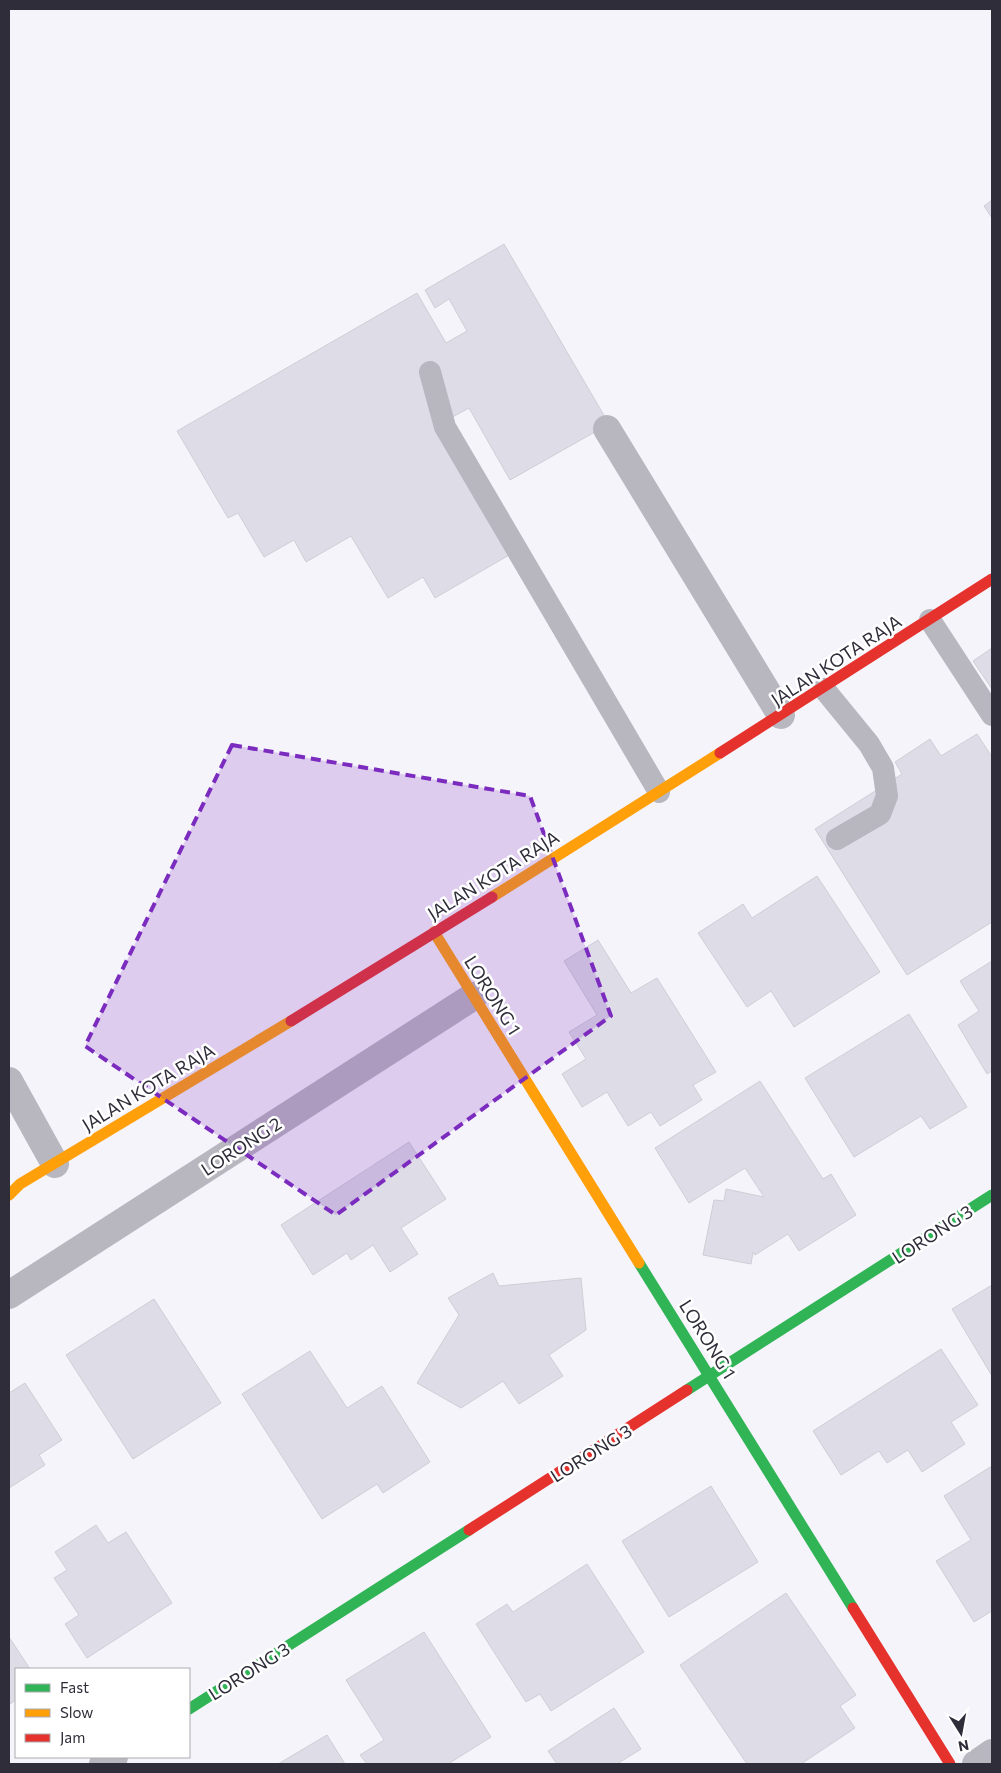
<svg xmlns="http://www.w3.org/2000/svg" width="1001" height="1773" viewBox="0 0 1001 1773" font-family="Commissioner,sans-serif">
	<rect width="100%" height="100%" fill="#f5f4fb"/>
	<g fill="#dedde7" stroke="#ceced6">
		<polygon points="992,200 992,218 984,206"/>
		<polygon points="504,244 609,424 510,480 469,408 434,427 523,547 435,598 423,577 388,598 351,536 306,562 294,540 264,557 238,513 228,518 177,431 417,293 446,343 467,331 449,299 435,308 425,290"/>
		<polygon points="992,648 992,689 973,661"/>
		<polygon points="977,734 992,757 992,922 907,975 815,829 902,774 895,762 930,739 941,756"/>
		<polygon points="817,876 880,972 794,1027 771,991 747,1007 698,933 743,904 752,918"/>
		<polygon points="598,940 631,993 657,978 716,1072 693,1085 702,1100 660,1126 651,1112 628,1126 607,1092 582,1107 562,1074 586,1059 569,1032 597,1015 564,961"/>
		<polygon points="992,961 992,1071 987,1074 958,1025 979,1011 960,981"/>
		<polygon points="909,1014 967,1107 930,1129 921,1116 854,1157 805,1078"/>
		<polygon points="760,1081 823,1179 831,1174 856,1215 799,1251 788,1234 755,1255 753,1252 751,1264 703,1255 714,1200 724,1201 726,1189 764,1197 745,1168 689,1203 655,1148"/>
		<polygon points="409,1142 446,1199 401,1228 418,1254 390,1272 373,1245 351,1260 347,1253 313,1275 281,1225"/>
		<polygon points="493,1273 499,1286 581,1278 586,1330 549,1355 563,1376 519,1404 503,1381 461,1408 417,1383 459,1315 448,1298"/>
		<polygon points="992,1285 992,1376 952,1309"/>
		<polygon points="154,1299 221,1403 133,1459 66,1355"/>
		<polygon points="941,1349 978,1405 951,1422 965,1444 922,1472 908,1450 887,1463 879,1451 841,1475 813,1431"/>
		<polygon points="310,1351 347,1408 382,1386 430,1462 383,1493 377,1484 322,1519 242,1394"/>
		<polygon points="25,1383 62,1440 39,1455 45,1465 9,1488 9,1393"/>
		<polygon points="992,1466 992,1611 974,1622 936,1561 971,1540 944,1496"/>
		<polygon points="711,1486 758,1562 669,1617 622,1541"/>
		<polygon points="96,1525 108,1543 126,1532 172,1603 87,1658 65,1624 79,1615 54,1578 67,1570 55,1552"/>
		<polygon points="587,1564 644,1652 551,1711 540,1694 526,1702 476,1624 507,1604 513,1612"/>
		<polygon points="786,1593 856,1695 840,1706 855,1728 801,1764 747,1764 680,1665"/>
		<polygon points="424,1632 491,1737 448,1764 367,1764 360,1755 384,1740 346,1680"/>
		<polygon points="9,1637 30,1669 16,1669 16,1700 10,1704 9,1702"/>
		<polygon points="614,1708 641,1749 617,1764 557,1764 548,1751"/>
		<polygon points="327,1735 345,1764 278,1764"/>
	</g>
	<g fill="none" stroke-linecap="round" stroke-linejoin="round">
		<g stroke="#b8b7c0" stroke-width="22">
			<polyline points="430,372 445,427 659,792"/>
			<polyline points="930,620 992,715"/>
			<polyline points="824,689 869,744 883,768 887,796 880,814 837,839"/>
		</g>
		<g stroke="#b8b7c0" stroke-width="28">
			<polyline points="607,429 781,715"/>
			<polyline points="9,1081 55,1164"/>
			<polyline points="9,1295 474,996"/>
			<polyline points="103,1764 114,1757"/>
			<polyline points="976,1764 992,1753"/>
		</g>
		<g stroke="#30b455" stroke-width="11">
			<polyline points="639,1263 853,1608"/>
			<polyline points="687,1390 992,1195"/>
			<polyline points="189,1709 469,1530"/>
		</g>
		<g stroke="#ff9f0a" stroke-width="11">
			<polyline points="492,897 720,753"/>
			<polyline points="434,932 639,1263"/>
			<polyline points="9,1195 20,1184 291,1021"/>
		</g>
		<g stroke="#e5322d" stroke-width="11">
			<polyline points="720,753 992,579"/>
			<polyline points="291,1021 492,897"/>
			<polyline points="469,1530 687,1390"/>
			<polyline points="853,1608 950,1764"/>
		</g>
	</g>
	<path fill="#7b2cbf" fill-opacity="0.2" stroke="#7b2cbf" stroke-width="4" stroke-dasharray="10 6" stroke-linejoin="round" d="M232 745 530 796 611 1016 336 1215 85 1046Z"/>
	<g text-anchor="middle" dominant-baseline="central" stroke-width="5" stroke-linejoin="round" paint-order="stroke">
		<g font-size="18" fill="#2e2d39" stroke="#fff">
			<text transform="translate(836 660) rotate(-33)">JALAN KOTA RAJA</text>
			<text transform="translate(493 875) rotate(-32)">JALAN KOTA RAJA</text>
			<text transform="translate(493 995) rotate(58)">LORONG 1</text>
			<text transform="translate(148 1087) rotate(-31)">JALAN KOTA RAJA</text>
			<text transform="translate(241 1146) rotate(-33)">LORONG 2</text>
			<text transform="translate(932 1234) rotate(-33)">LORONG 3</text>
			<text transform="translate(708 1339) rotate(58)">LORONG 1</text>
			<text transform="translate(591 1453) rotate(-32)">LORONG 3</text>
			<text transform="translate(249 1671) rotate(-32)">LORONG 3</text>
		</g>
	</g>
	<rect width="1001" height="1773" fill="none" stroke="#2e2d39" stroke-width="20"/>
	<rect x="15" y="1668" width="175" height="90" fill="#ffffff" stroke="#ababb0"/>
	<rect x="25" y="1684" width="25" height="8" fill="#30b455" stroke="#ababb0"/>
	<text x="60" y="1693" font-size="15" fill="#2e2d39">Fast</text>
	<rect x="25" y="1709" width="25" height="8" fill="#ff9f0a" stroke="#ababb0"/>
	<text x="60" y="1718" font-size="15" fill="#2e2d39">Slow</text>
	<rect x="25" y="1734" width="25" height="8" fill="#e5322d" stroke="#ababb0"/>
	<text x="60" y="1743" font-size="15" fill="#2e2d39">Jam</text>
	<g transform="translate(961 1733) rotate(169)" stroke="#ffffff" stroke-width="4" paint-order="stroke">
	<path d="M0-4L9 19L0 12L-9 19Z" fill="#2e2d39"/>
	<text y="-8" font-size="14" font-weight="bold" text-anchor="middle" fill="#2e2d39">N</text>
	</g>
</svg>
